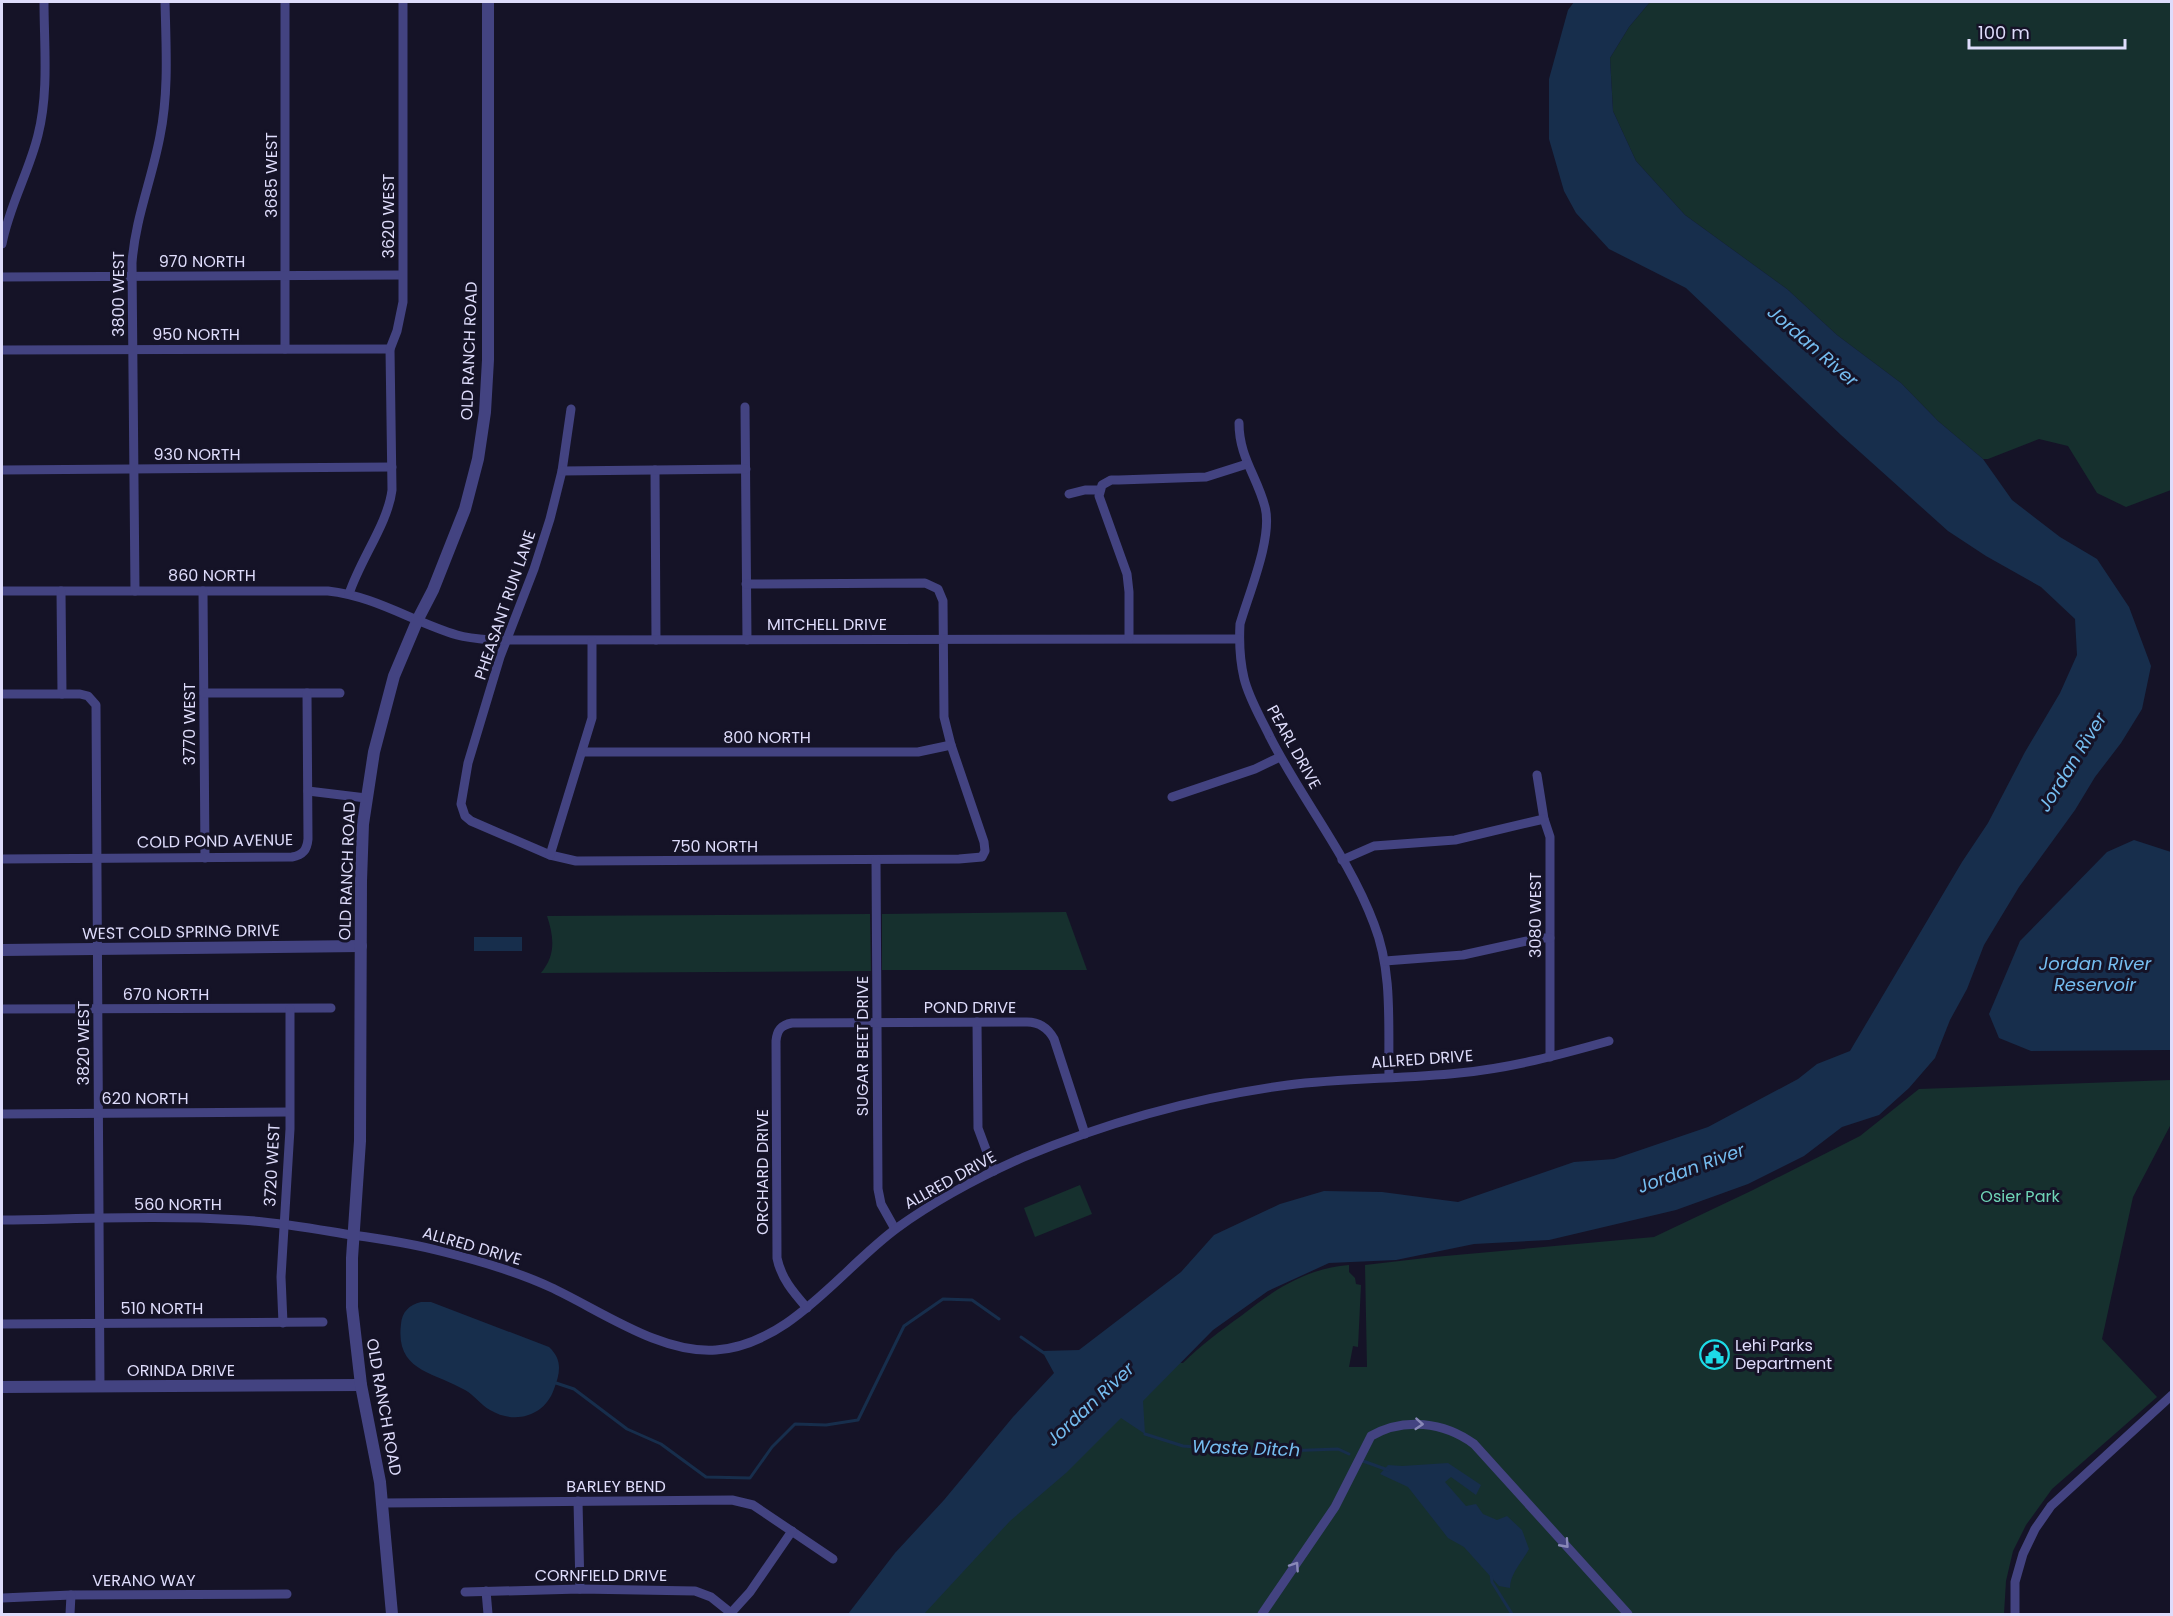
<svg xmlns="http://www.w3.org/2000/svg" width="2173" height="1616" viewBox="0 0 2173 1616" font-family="Poppins,sans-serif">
	<rect width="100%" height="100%" fill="#151327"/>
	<g fill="#16302e">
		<polygon points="1650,2 2171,2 2171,490 2126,507 2097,493 2068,446 2039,439 1988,459 1983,459 1938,421 1901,383 1837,335 1787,289 1685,215 1636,161 1613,111 1610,58 1629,27"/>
		<polygon points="1066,912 1087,970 882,970 882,914"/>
		<path d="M870 914 871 971 541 973C556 955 554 937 547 916Z"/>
		<path d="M2171 1080V1124L2133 1197 2102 1339 2157 1397 2052 1489 2026 1525 2013 1551 2006 1581 2004 1614H915L1160 1362 1183 1363C1201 1345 1220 1331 1241 1316 1275 1289 1305 1269 1349 1265V1272L1355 1278 1356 1284 1361 1285 1358 1347 1353 1346 1349 1367H1367L1365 1265 1434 1257 1654 1237 1753 1190 1860 1136 1919 1089Z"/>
		<polygon points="1080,1185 1092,1214 1035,1237 1024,1208"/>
	</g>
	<g fill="#172e4c">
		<polygon points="1574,2 1650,2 1629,27 1610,58 1613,111 1636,161 1685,215 1787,289 1837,335 1901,383 1938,421 1983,459 2012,500 2060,537 2097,559 2129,607 2151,666 2142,709 2121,743 2095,777 2075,810 2019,887 1984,945 1967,989 1950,1020 1935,1058 1909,1088 1879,1115 1842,1127 1804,1156 1748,1184 1676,1210 1549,1240 1474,1244 1396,1260 1329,1263 1268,1291 1213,1330 1143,1401 1145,1434 1121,1418 1066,1473 1010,1521 924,1614 848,1614 895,1553 944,1500 1013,1417 1054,1373 1042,1351 1079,1350 1181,1272 1214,1235 1280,1204 1324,1191 1382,1192 1458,1202 1574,1162 1614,1159 1708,1127 1798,1079 1817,1064 1850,1051 1962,862 1988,823 2025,752 2060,693 2077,655 2075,619 2041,587 1986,556 1948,531 1841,435 1686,288 1609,249 1576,213 1564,191 1549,139 1549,79 1568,10"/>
		<polygon points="2134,840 2171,852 2171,1050 2031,1051 1999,1038 1989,1014 2020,941 2107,852"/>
		<rect x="474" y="937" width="48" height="14"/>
		<path d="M421 1302H431L549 1347C563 1360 560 1373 554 1389 545 1416 515 1425 490 1410 481 1405 474 1395 465 1390 435 1372 395 1372 401 1324 402 1312 409 1305 421 1302Z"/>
		<path d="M1448 1463 1481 1485 1476 1495 1451 1477 1445 1482 1466 1506 1476 1504 1483 1514 1497 1520 1507 1516 1522 1530 1529 1549C1522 1562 1510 1574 1510 1588L1499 1586 1464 1547 1448 1538 1408 1487 1380 1474 1388 1465 1402 1466Z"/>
	</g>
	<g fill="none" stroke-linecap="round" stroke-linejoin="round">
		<g stroke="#172e4c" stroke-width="3">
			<polyline points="1021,1337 1044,1353"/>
			<polyline points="556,1383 574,1389 627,1429 661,1444 706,1477 750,1478 772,1447 795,1424 826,1425 858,1420 904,1326 943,1299 972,1300 999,1319"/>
			<polyline points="1145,1434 1183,1446 1259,1452 1338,1449 1349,1454"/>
			<polyline points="1363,1461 1388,1470"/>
			<polyline points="1491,1574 1492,1582 1512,1614"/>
		</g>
		<g stroke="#434381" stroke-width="9">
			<polyline points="285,2 285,349"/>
			<path d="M2 244C9 206 29 172 38 135 49 92 44 45 44 2"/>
			<polyline points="2,277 402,275"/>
			<polyline points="2,350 390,349"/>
			<polyline points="745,407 747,640"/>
			<polyline points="571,409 562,471 550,519 534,569 500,657 468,763 461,804 465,816 471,821 550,855 576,861 959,859 982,857 985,851 984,842 951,745 944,717 943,601 938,589 925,583 746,584"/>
			<path d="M1239 423C1239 457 1257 476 1265 507 1273 537 1249 593 1240 624 1239 642 1240 661 1244 678 1249 699 1261 718 1270 737 1302 800 1349 857 1374 924 1393 972 1388 1026 1389 1077"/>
			<polyline points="2,470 392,467"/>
			<polyline points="655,470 656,640"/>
			<polyline points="562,471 746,469"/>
			<polyline points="1069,494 1085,490 1100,490"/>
			<path d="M2 591H328C375 596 413 622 457 635 468 638 479 639 490 640L1239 639"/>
			<polyline points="61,591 62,694"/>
			<path d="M135 591 132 263C135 219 152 179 160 136 169 92 166 46 165 2"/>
			<polyline points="203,591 205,858"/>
			<path d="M349 594C360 560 388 523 392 490L390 349 397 331 403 302V2"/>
			<polyline points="1129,638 1129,592 1127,574 1099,496 1102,485 1111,480 1119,480 1206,477 1247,464"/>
			<polyline points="204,693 340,693"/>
			<polyline points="2,694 80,694 88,696 96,705 100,1387"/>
			<polyline points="582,752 918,752 951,745"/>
			<polyline points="1537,775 1544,819 1550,837 1550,1057"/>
			<polyline points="308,791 366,798"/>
			<polyline points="1172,797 1255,769 1280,757"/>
			<polyline points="550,855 592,718 592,641"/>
			<path d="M2 859 292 857C303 855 307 850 308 839L307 693"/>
			<polyline points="876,860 878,1189 881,1204 895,1229"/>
			<polyline points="1342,860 1374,846 1455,840 1544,819"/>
			<polyline points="1385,961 1463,955 1540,938 1550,938"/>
			<polyline points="2,1009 331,1008"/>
			<polyline points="977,1022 978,1128 994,1171"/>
			<polyline points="2,1114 289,1112"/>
			<path d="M2 1220C81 1219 162 1215 241 1220 279 1222 315 1229 352 1235 383 1239 414 1244 444 1252 480 1261 516 1271 550 1287 600 1310 660 1354 716 1350 790 1345 841 1269 897 1228 936 1200 981 1176 1024 1157 1108 1122 1198 1097 1288 1085 1345 1078 1402 1079 1459 1073 1511 1068 1559 1055 1609 1041"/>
			<path d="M807 1308C793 1292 781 1278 777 1258L776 1041C777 1030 781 1025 792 1023L1027 1022C1040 1022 1048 1028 1054 1039L1085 1134"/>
			<polyline points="283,1323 281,1277 290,1129 290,1009"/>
			<polyline points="2,1324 323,1322"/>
			<polyline points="578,1501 580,1589"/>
			<polyline points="383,1503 732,1500 753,1505 833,1559"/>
			<polyline points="486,1591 488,1614"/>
			<polyline points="465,1592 580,1589 695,1591 711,1597 731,1613"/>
			<polyline points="2,1598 71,1595 287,1594"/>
			<polyline points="70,1614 71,1595"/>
			<polyline points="730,1614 750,1592 792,1531"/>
			<path d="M1262 1614 1335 1507 1371 1436C1404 1417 1444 1422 1474 1444L1628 1614"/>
			<polyline points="2015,1614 2015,1582 2023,1554 2035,1529 2051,1506 2172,1395"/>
		</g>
		<g stroke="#434381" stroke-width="12">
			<polyline points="2,950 361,946"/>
			<polyline points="2,1387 361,1385"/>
			<polyline points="392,1614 380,1482 361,1385 352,1307 352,1258 360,1141 361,881 363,824 374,752 394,676 418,619 433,590 465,509 478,459 485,412 488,360 488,2"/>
		</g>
	</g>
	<defs><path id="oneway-chevron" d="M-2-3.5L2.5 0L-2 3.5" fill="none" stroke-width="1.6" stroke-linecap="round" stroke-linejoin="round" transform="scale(1.5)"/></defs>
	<g stroke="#8988b8">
		<use href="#oneway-chevron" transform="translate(1419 1424) rotate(4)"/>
		<use href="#oneway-chevron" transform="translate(1565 1544) rotate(48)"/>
		<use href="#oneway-chevron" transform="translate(1295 1566) rotate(-56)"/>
	</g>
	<defs>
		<symbol id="civic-ring" viewBox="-11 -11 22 22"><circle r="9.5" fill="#151327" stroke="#1ddbe7" stroke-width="1.5"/><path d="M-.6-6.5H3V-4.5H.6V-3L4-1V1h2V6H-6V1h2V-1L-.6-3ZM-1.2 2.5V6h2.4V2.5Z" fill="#1ddbe7"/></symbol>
	</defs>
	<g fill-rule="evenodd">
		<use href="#civic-ring" x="1698" y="1338" width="33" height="33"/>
	</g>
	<g text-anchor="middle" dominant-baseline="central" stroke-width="6" stroke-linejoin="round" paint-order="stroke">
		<g font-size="16" fill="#dedcfb" stroke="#151327">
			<text transform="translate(271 175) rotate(-90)">3685 WEST</text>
			<text transform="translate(388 216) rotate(-90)">3620 WEST</text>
			<text x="202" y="261">970 NORTH</text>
			<text transform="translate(118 294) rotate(-90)">3800 WEST</text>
			<text x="196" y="334">950 NORTH</text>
			<text transform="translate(469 351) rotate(-88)">OLD RANCH ROAD</text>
			<text x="197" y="454">930 NORTH</text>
			<text x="212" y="575">860 NORTH</text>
			<text transform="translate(505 605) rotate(-71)">PHEASANT RUN LANE</text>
			<text x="827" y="624">MITCHELL DRIVE</text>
			<text transform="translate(189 724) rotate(-90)">3770 WEST</text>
			<text x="767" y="737">800 NORTH</text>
			<text transform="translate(1294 747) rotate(61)">PEARL DRIVE</text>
			<text transform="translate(215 841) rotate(-1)">COLD POND AVENUE</text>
			<text x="715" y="846">750 NORTH</text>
			<text transform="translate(347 871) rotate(-88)">OLD RANCH ROAD</text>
			<text transform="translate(1535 915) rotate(-90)">3080 WEST</text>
			<text transform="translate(181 932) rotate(-1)">WEST COLD SPRING DRIVE</text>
			<text x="166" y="994">670 NORTH</text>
			<text x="970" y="1007">POND DRIVE</text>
			<text transform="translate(83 1043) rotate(-90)">3820 WEST</text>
			<text transform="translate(862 1046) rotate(-90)">SUGAR BEET DRIVE</text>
			<text transform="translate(1422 1059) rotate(-4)">ALLRED DRIVE</text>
			<text x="145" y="1098">620 NORTH</text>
			<text transform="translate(272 1165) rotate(-87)">3720 WEST</text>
			<text transform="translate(762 1172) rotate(-90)">ORCHARD DRIVE</text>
			<text transform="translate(950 1180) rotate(-29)">ALLRED DRIVE</text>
			<text x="178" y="1204">560 NORTH</text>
			<text transform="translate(472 1246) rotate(16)">ALLRED DRIVE</text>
			<text x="162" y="1308">510 NORTH</text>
			<text x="181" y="1370">ORINDA DRIVE</text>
			<text transform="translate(384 1407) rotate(80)">OLD RANCH ROAD</text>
			<text x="616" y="1486">BARLEY BEND</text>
			<text x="601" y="1575">CORNFIELD DRIVE</text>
			<text x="144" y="1580">VERANO WAY</text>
		</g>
		<g font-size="16" fill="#6fd5b7" stroke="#151327">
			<text x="2020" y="1196">Osier Park</text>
		</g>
		<g font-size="16" fill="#dedcfb" stroke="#151327" text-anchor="start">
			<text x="1735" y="1345">Lehi Parks<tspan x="1735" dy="18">Department</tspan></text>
		</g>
		<g font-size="18" font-style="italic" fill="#75bdf0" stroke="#151327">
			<text transform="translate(1813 346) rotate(41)">Jordan River</text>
			<text transform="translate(2072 762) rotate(-58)">Jordan River</text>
			<text x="2095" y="963">Jordan River<tspan x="2095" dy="21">Reservoir</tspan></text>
			<text transform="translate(1691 1168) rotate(-20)">Jordan River</text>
			<text transform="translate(1090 1404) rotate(-43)">Jordan River</text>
			<text transform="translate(1246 1448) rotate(2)">Waste Ditch</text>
		</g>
	</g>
	<rect width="2173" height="1616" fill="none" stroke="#dedcfb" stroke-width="6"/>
	<path d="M1969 39v9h156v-9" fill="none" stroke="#dedcfb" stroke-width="3"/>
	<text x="1978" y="39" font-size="18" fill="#dedcfb" stroke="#151327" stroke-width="4.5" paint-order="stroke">100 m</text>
</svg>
